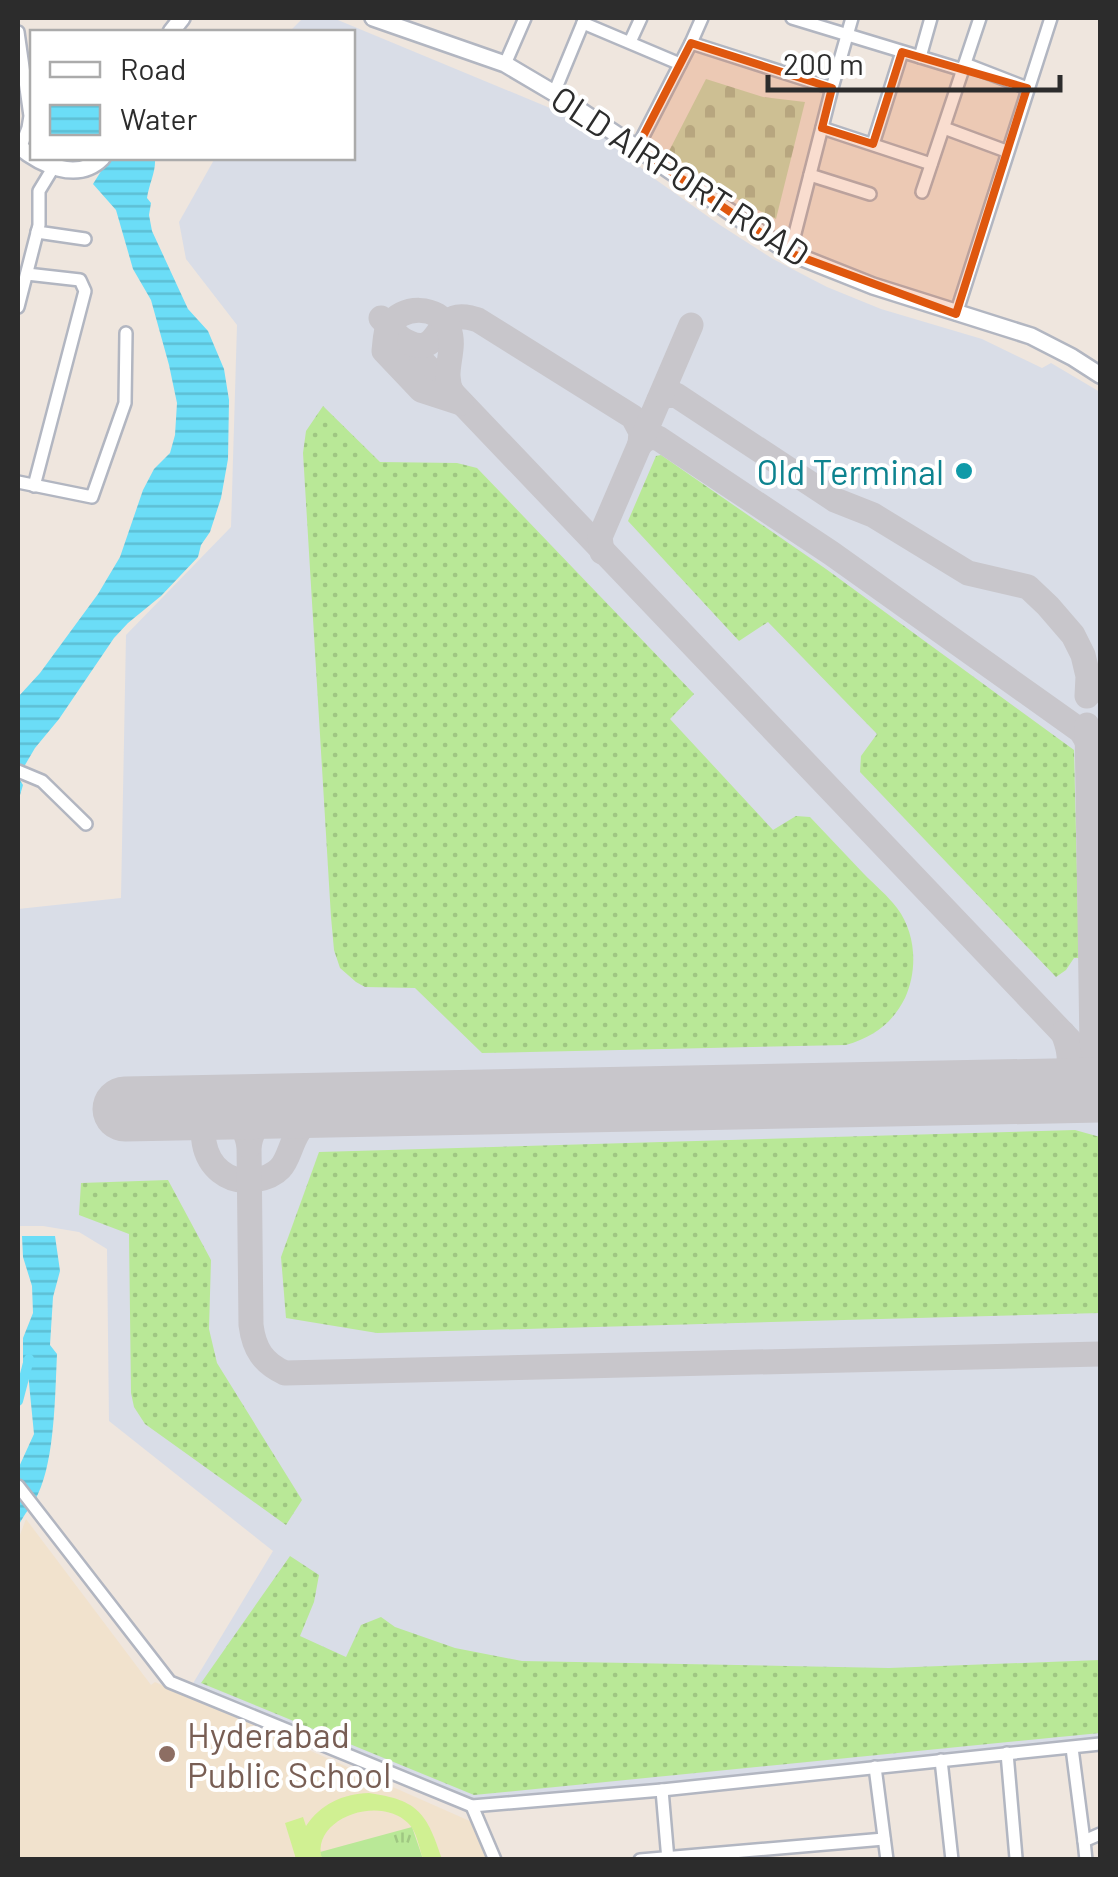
<svg xmlns="http://www.w3.org/2000/svg" width="1118" height="1877" viewBox="0 0 1118 1877" font-family="Barlow,sans-serif">
	<defs>
		<pattern id="grass-dots" width="8" height="8" patternUnits="userSpaceOnUse" patternTransform="scale(2.5)"><rect width="8" height="8" fill="#b9e897"/><path d="M2 2h.1M6 6h.1" fill="none" stroke="#9fc782" stroke-width="1.8" stroke-linecap="round"/></pattern>
		<pattern id="cemetery-stones" width="16" height="16" patternUnits="userSpaceOnUse" patternTransform="scale(2.5)"><rect width="16" height="16" fill="#c9dab4"/><path d="M2 7V4a2 2 0 0 1 4 0v3zM10 15v-3a2 2 0 0 1 4 0v3z" fill="#adbb9b"/></pattern>
		<pattern id="park-tufts" width="24" height="20" patternUnits="userSpaceOnUse" patternTransform="scale(2.5)"><rect width="24" height="20" fill="#b9e897"/><path d="M3 7l-1-3M5 7V3M7 7l1-3M15 17l-1-3M17 17v-4M19 17l1-3" fill="none" stroke="#9fc782"/></pattern>
		<pattern id="water-rules" width="6" height="5" patternUnits="userSpaceOnUse" patternTransform="scale(2.5)"><rect width="6" height="5" fill="#6bddf7"/><path d="M0 2.5h6" fill="none" stroke="#5dbed4"/></pattern>
	</defs>
	<rect width="100%" height="100%" fill="#efe6de"/>
	<polygon fill="#f1e2cd" points="26,1519 151,1685 155,1682 472,1822 490,1860 18,1860 18,1540"/>
	<polygon fill="#d9dde7" points="303,18 333,18 574,118 576,114 619,141 618,148 652,177 720,225 773,259 827,287 881,309 982,339 1042,368 1051,363 1100,392 1100,1740 471,1801 192,1685 273,1551 109,1421 107,1249 79,1232 43,1226 18,1226 18,909 121,898 126,635 231,527 237,325 186,259 179,222 215,158 352,158 352,32 289,32"/>
	<g fill="url(#grass-dots)">
		<path d="M323 406 380 462 457 463 477 468 694 694 670 719 773 830 796 816 810 817C828 836 846 855 864 874 875 885 888 896 897 908 916 933 918 970 905 998 892 1024 873 1037 846 1045L482 1053 415 988 365 987 356 982 340 968 334 950 331 917 303 453 306 431Z"/>
		<polygon points="661,455 826,569 1074,750 1079,958 1074,958 1066,970 1056,977 860,772 861,756 877,734 768,622 739,641 628,521 656,456"/>
		<polygon points="1075,1130 1100,1137 1100,1313 377,1333 286,1318 281,1257 319,1152"/>
		<polygon points="168,1180 211,1260 209,1329 217,1363 302,1500 286,1525 145,1424 134,1407 131,1393 129,1234 79,1215 81,1183"/>
		<polygon points="290,1556 319,1575 314,1602 300,1636 346,1657 361,1625 381,1617 395,1627 455,1648 522,1661 889,1668 1100,1660 1100,1733 474,1795 201,1683"/>
	</g>
	<polygon fill="url(#cemetery-stones)" points="706,79 763,97 805,102 776,219 742,202 668,153"/>
	<polygon fill="url(#park-tufts)" points="412,1827 423,1859 322,1859 320,1852"/>
	<path fill="#d0f092" d="M369 1793C419 1800 427 1814 442 1859H423C419 1848 417 1831 408 1823 378 1794 310 1820 322 1859H296L285 1823 303 1817 306 1826C321 1804 342 1794 369 1793Z"/>
	<g fill="url(#water-rules)">
		<path d="M104 158H155C156 172 149 184 147 198L151 203 149 215 152 231 188 309 208 331 224 369 229 400 228 459 221 498 210 532 201 545 198 557 161 596 128 623 114 638 59 719 35 748 18 777 23 785 18 802V697L40 673 98 594 120 557 143 490 154 469 170 453 175 435 177 403 169 365 151 300 133 269 116 210 93 184 103 168Z"/>
		<path d="M22 1236H55L60 1271 53 1297 50 1345 57 1354C55 1394 55 1458 38 1494 33 1505 23 1515 18 1527V1469L34 1434 28 1373 23 1367V1338L33 1313 32 1286 23 1257Z"/>
	</g>
	<g fill="none" stroke-linecap="round" stroke-linejoin="round">
		<polyline stroke="#6bddf7" stroke-width="10" points="18,1401 29,1359"/>
		<g stroke="#c8c6cb" stroke-width="25">
			<polyline points="381,318 1100,1072"/>
			<path d="M400 338C437 360 432 327 454 318 462 315 471 318 478 320L633 417 641 432 640 444"/>
			<path d="M452 393C441 370 457 351 449 329 439 305 401 304 388 327 385 333 385 343 384 351L421 390 461 403"/>
			<polyline points="659,400 663,396 676,395 835,500 873,515 968,573 1028,587 1048,606 1073,635 1083,655 1088,676 1087,696 1100,681"/>
			<polyline points="640,444 649,437 658,438 831,553 1081,731 1087,741"/>
			<polyline points="602,552 600,537 603,530 691,325"/>
			<polyline points="1087,725 1092,1047 1100,1068"/>
			<path d="M1038 1091C1069 1076 1076 1066 1063 1033"/>
			<path d="M339 1104C316 1100 259 1086 239 1090 182 1103 198 1189 255 1180 291 1174 285 1152 299 1131 310 1115 327 1108 345 1104"/>
			<path d="M213 1106C234 1113 245 1124 249 1146L251 1325C254 1349 263 1363 285 1373L1100 1354"/>
			<path d="M249 1146C253 1124 265 1112 285 1105"/>
		</g>
		<polyline stroke="#c8c6cb" stroke-width="65" points="125,1109 1100,1090"/>
		<defs>
			<g id="street">
				<polyline points="792,18 963,70"/>
				<polyline points="583,23 680,64"/>
				<polyline points="18,32 30,116 28,128 20,149"/>
				<polyline points="630,42 641,18"/>
				<polyline points="691,43 702,18"/>
				<polyline points="920,57 931,18"/>
				<polyline points="505,64 525,18"/>
				<polyline points="965,64 1027,88"/>
				<polyline points="554,93 585,18"/>
				<polyline points="822,128 931,164"/>
				<polyline points="944,128 1006,151"/>
				<polyline points="873,144 902,52"/>
				<polyline points="637,148 691,43 832,88 852,18"/>
				<polyline points="810,175 870,194"/>
				<polyline points="922,192 980,18"/>
				<polyline points="37,232 85,239"/>
				<polyline points="790,253 832,88"/>
				<polyline points="27,274 80,280 85,291 34,486"/>
				<polyline points="18,307 39,225 39,191 53,168"/>
				<polyline points="956,314 1051,18"/>
				<polyline points="18,482 92,497 125,403 126,333"/>
				<polyline points="18,771 42,781 86,824"/>
				<polyline points="18,1486 170,1682 472,1806 662,1790 1100,1744"/>
				<polyline points="1072,1748 1084,1841"/>
				<polyline points="1007,1753 1016,1858"/>
				<polyline points="941,1760 952,1860"/>
				<polyline points="875,1767 887,1860"/>
				<polyline points="662,1790 668,1860"/>
				<polyline points="472,1806 495,1860"/>
				<polyline points="640,1860 884,1839"/>
				<polyline points="1086,1860 1084,1841 1100,1834"/>
			</g>
			<g id="secondary">
				<polyline points="373,18 505,64 554,93 637,148 790,253 873,286 1031,336 1072,357 1100,375"/>
				<polyline points="171,32 182,18"/>
				<path d="M18 146C40 164 77 183 102 158"/>
			</g>
		</defs>
		<use href="#street" stroke="#b2b6c1" stroke-width="16"/>
		<use href="#secondary" stroke="#b2b6c1" stroke-width="20"/>
		<use href="#street" stroke="#fff" stroke-width="11"/>
		<use href="#secondary" stroke="#fff" stroke-width="15"/>
	</g>
	<path fill="#df570e" fill-opacity="0.2" stroke="#df570e" stroke-width="8" stroke-linejoin="round" d="M691 43 832 88 822 128 873 144 902 52 1027 88 956 314 790 253 637 148Z"/>
	<circle fill="#0f9aa8" stroke="#fff" stroke-width="4" cx="964" cy="471" r="10"/>
	<circle fill="#8d6e63" stroke="#fff" stroke-width="4" cx="167" cy="1754" r="10"/>
	<g text-anchor="middle" dominant-baseline="central" stroke-width="8" stroke-linejoin="round" paint-order="stroke">
		<g font-size="35" fill="#2c2c2c" stroke="#fff">
			<text transform="translate(681 175) rotate(33)">OLD AIRPORT ROAD</text>
		</g>
		<g font-size="35" fill="#0d838f" stroke="#fff" text-anchor="end">
			<text x="944" y="471">Old Terminal</text>
		</g>
		<g font-size="35" fill="#785e54" stroke="#fff" text-anchor="start">
			<text x="187" y="1734">Hyderabad<tspan x="187" dy="40">Public School</tspan></text>
		</g>
	</g>
	<rect width="1118" height="1877" fill="none" stroke="#2c2c2c" stroke-width="40"/>
	<rect x="30" y="30" width="325" height="130" fill="#ffffff" stroke="#ababab" stroke-width="2.5"/>
	<rect x="50" y="62" width="50" height="15" fill="#ffffff" stroke="#ababab" stroke-width="2.5"/>
	<text x="120" y="80" font-size="30" fill="#2c2c2c">Road</text>
	<rect x="50" y="105" width="50" height="30" fill="url(#water-rules)" stroke="#ababab" stroke-width="2.5"/>
	<text x="120" y="130" font-size="30" fill="#2c2c2c">Water</text>
	<path d="M768 75v15h292v-15" fill="none" stroke="#2c2c2c" stroke-width="5"/>
	<text x="783" y="75" font-size="30" fill="#2c2c2c" stroke="#ffffff" stroke-width="8" paint-order="stroke">200 m</text>
</svg>
